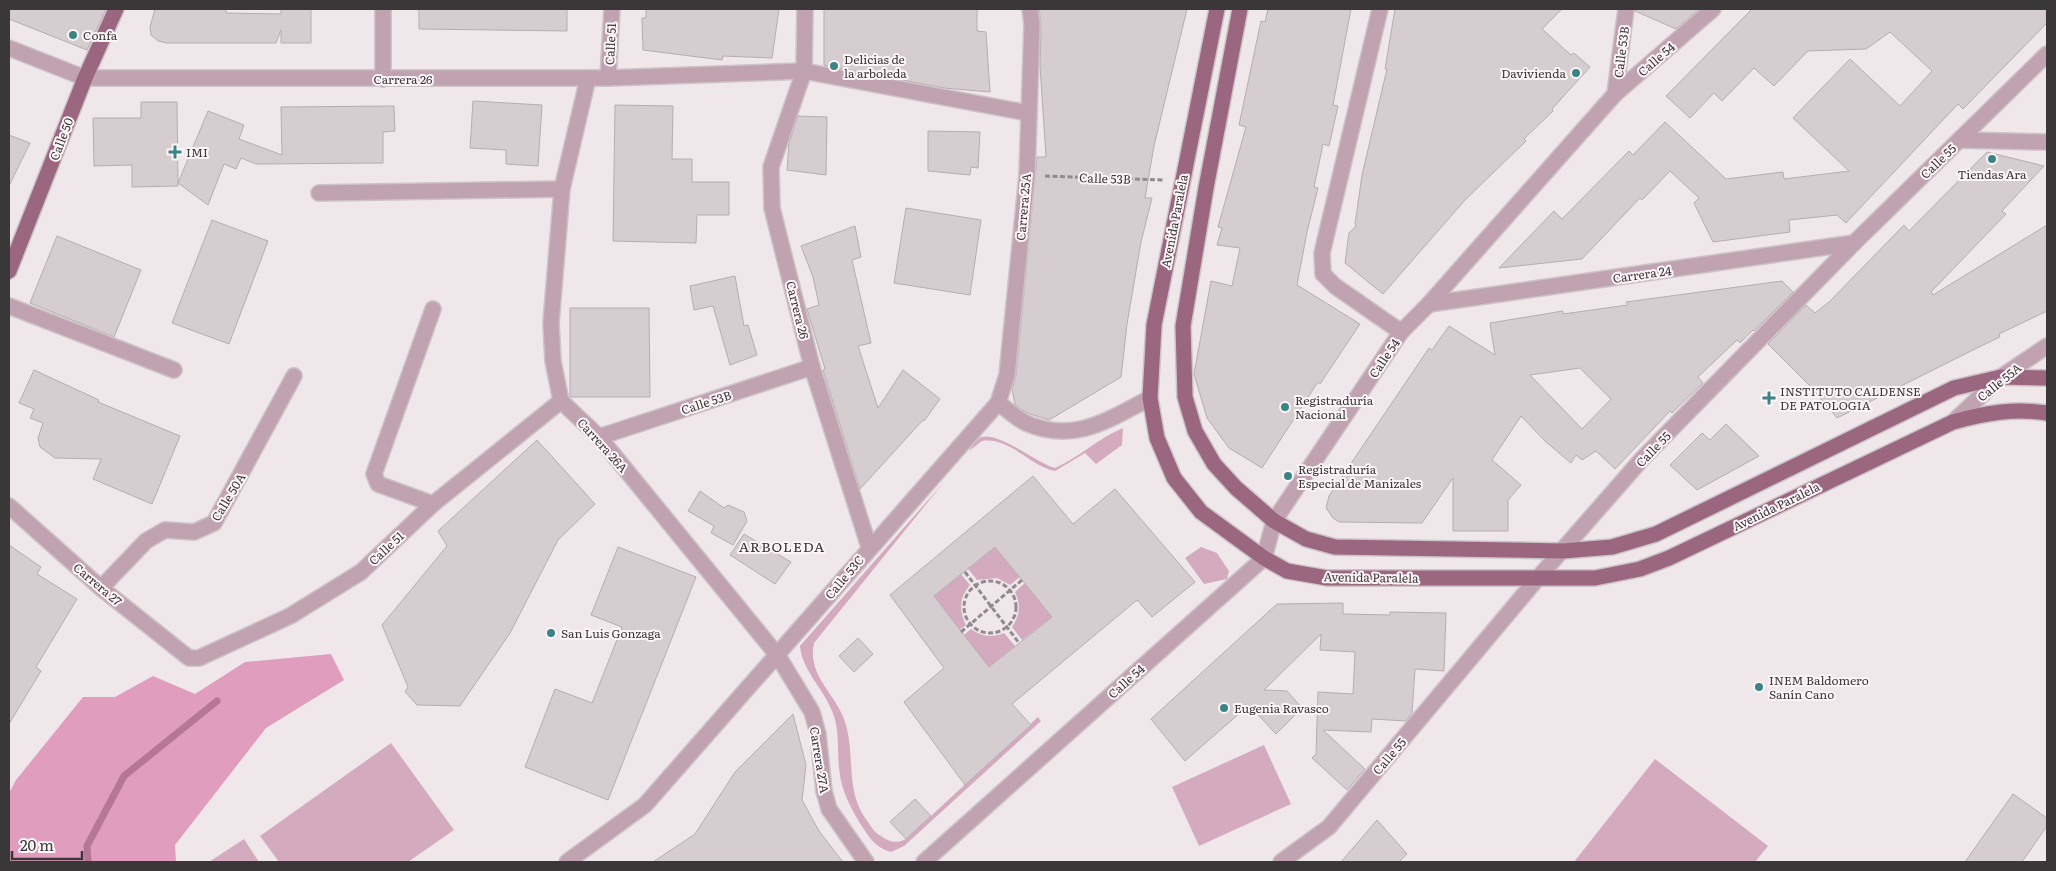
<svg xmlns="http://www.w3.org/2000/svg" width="2056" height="871" viewBox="0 0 2056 871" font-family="Literata,serif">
	<rect width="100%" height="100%" fill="#f0e7eb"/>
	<g fill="#d4abbe">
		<path d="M1123 428 1122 445 1096 464 1085 453 1055 471C1030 466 1010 437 982 441L969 451C973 445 976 439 982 437 1000 432 1036 463 1055 468 1080 457 1098 438 1123 428Z"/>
		<path d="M944 482 814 643C807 675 834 692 844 719 857 755 843 789 868 822 872 828 875 833 881 836 889 842 896 844 906 839L1038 717 1041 721 904 846 891 852C878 849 870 839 863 828 851 809 841 791 839 768 837 747 840 730 832 711 823 688 802 670 800 646Z"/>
		<polygon points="995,547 1020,577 1010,585 997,578 977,580 968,569"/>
		<polygon points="1201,547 1217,553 1229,571 1227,579 1204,584 1185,558"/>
		<path d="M961 574 970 585C959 598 959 610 966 625L959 630 934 596Z"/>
		<path d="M1025 583 1052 617 1022 640 1012 627C1020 615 1021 605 1015 592Z"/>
		<path d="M971 629C981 637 993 638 1004 633L1015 646 989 667 964 635Z"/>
		<polygon points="391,743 454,830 408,862 279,862 260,836"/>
		<polygon points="1264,745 1291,804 1199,846 1172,787"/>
		<polygon points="1655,759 1768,846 1755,862 1574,862"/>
		<polygon points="244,839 259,862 209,862"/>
	</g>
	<polygon fill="#e09dbe" points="331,654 344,680 266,728 175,845 176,862 9,862 9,793 16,780 83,697 115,697 153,676 195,694 245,662"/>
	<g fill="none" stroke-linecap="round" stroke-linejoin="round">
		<polyline stroke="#b67796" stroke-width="7" points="88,862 87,846 124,776 217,701"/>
	</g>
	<g fill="#d6cdd1" stroke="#b6adb1" fill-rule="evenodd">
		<polygon points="9,9 106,9 87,50 9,19"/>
		<polygon points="155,9 226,9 226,13 281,14 281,9 311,9 311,43 281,43 281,30 276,43 167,43 158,41 151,35 150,27"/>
		<polygon points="419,9 567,9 567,31 419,29"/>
		<polygon points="646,9 779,9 772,58 723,56 722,60 643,50 642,18 646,18"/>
		<polygon points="824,9 977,9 977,31 986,32 990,92 944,88 824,65"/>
		<polygon points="1039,9 1187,9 1154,146 1145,198 1152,198 1141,242 1127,324 1121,377 1049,420 1030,414 1019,408 1015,404 1012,389 1016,376 1037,157 1046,157 1040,66 1041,24"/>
		<polygon points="1268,9 1351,9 1333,105 1338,106 1329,146 1323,144 1314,187 1318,188 1307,232 1297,285 1360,324 1320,384 1318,382 1262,468 1229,448 1207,418 1194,374 1211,281 1232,286 1240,248 1217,245 1222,228 1218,227 1246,127 1239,125 1261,21 1265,22"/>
		<polygon points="1395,9 1562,9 1542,29 1571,55 1574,53 1590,67 1552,109 1553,111 1524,139 1526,141 1465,200 1383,294 1345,263 1349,233 1356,226 1355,224 1362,175 1387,69 1385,69"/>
		<polygon points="1635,9 1699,9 1676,29 1635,11"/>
		<polygon points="1752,9 2047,9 2047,23 1963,109 1958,104 1846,223 1837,215 1789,220 1790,232 1713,242 1694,203 1699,198 1670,171 1642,200 1640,198 1582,259 1499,268 1554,211 1562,219 1629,151 1633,155 1665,122 1726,179 1783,172 1784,179 1849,171 1793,118 1850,59 1900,106 1932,71 1890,32 1866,49 1808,51 1774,86 1754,68 1722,101 1714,93 1690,118 1666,96"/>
		<polygon points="473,101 542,105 538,166 506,164 506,150 470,148"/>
		<polygon points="141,102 177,102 178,186 132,187 132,165 94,166 93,118 141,118"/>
		<polygon points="615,105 673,106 672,159 692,159 692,182 729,182 729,215 697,215 696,243 613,241"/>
		<polygon points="394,106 395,131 383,132 383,163 256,164 241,158 236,169 224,164 208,205 178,183 208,111 244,125 239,139 282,155 281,107"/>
		<polygon points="798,116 827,117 826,175 787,170 789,143"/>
		<polygon points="928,131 980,132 978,168 971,167 970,175 928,171"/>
		<polygon points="9,135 30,143 9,186"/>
		<polygon points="1987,152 2044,166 2002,211 2006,214 1931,292 1933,295 2047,225 2047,311 1999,334 2000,337 1979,347 1837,418 1810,386 1768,344 1806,305 1815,313 1829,302 1904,225 1909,231"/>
		<polygon points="906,208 981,220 970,295 894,283"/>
		<polygon points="212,220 268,241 229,344 172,323"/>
		<polygon points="855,226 861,257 852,260 871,343 858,346 878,408 903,370 940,399 924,421 923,420 860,489 823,370 825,369 807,309 819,305 813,277 801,246"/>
		<polygon points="57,236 141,270 114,337 30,303"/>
		<polygon points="735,276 744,326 748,325 757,355 730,365 713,306 694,310 690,286"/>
		<path d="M1782 281 1793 292 1754 331 1753 330 1740 343 1737 340 1698 377 1703 383 1672 413 1670 411 1615 469 1596 451 1582 460 1576 455 1571 463 1546 442 1521 416 1492 460 1521 485 1508 500V531H1453V478L1422 523 1339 522 1333 518 1326 508 1329 496 1429 348 1432 350 1449 326 1495 355 1490 323 1563 311V314L1628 305 1626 302ZM1580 368 1611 399 1582 429 1530 375Z"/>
		<polygon points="570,308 649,308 650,397 570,397"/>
		<polygon points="34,370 99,400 98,402 180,436 152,504 93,479 101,459 55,458 40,447 38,438 43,423 30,418 34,409 19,403"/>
		<polygon points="1726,424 1759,456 1697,490 1670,465 1702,433 1710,440"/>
		<polygon points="537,440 595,504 558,540 510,633 460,706 417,705 405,692 408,687 382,625 447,546 438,531"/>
		<path d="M1033 476 1073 524 1115 489 1195 582 1152 617 1137 600 1012 704 1031 725 965 785 904 702 944 668 890 595ZM995 547 1052 617 989 667 934 596Z"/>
		<polygon points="700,491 724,508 728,505 744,512 747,521 733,545 711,533 714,526 688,511"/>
		<polygon points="744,534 791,562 775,584 730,555"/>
		<polygon points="9,545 41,567 37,574 77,599 36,667 41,671 9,724"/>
		<polygon points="618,547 696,577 608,800 525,767 555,689 592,703 622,627 591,615"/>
		<polygon points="1343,603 1343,614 1390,615 1390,612 1446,613 1444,671 1415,669 1412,713 1406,721 1372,719 1371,732 1323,730 1365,769 1347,790 1312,758 1316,754 1318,692 1353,694 1355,652 1320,650 1321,634 1264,690 1287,691 1302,708 1276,734 1249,705 1185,761 1151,719 1277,604"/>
		<polygon points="858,638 873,654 854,672 839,656"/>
		<polygon points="793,714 806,765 802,800 819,831 843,862 653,862 695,834 735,772"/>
		<polygon points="2013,794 2047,818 2047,826 2022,862 1965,862"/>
		<polygon points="915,799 931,816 906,839 890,822"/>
		<polygon points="1377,820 1407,854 1399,862 1341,862"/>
	</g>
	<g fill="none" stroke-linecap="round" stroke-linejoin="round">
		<defs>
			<g id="minor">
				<polyline points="805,9 804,71 771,167 772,208 812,367 869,547"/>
				<polyline points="1380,9 1322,253 1323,274 1335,286 1401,332"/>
				<polyline points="9,48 85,78 608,78 804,71 1028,113"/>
				<polyline points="588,78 562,189 551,323 553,361 561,401 599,437 778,656 812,712 818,734 824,791 829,809 866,862"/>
				<polyline points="608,78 612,9"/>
				<polyline points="383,79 383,9"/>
				<polyline points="1615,94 1626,9"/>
				<polyline points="1959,140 2047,142"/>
				<polyline points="319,193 562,189"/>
				<polyline points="1429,304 1854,243"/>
				<polyline points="9,306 174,370"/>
				<polyline points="433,309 374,474 378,484 433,504"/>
				<path d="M998 403C1007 409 1016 418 1026 423 1074 444 1108 420 1150 398"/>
				<polyline points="1953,422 2001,377 2047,346"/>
				<polyline points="599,437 812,367"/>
				<polyline points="9,506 101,588 189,658 199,658 290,616 361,572 433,504 561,401"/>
				<polyline points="101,588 146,541 165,530 194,532 214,523 294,376"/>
				<polyline points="567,862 645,805 998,403 1007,375 1027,175 1032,24 1030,9"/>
				<polyline points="924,862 1264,558 1274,521 1401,332 1429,304 1615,94 1713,9"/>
				<polyline points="1281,862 1329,827 1537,579 1642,459 1854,243 2047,54"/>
			</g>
			<g id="major">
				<path d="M1217 9 1154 325 1150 398 1157 438 1174 478 1201 512 1264 558 1287 571 1327 578H1595L1640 569 1669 558 1953 422C1985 413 2014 408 2047 413"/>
				<polyline points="1240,9 1206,188 1183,326 1185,397 1195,431 1214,464 1236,488 1274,521 1306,539 1335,547 1563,551 1612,547 1656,534 1954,388 2001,377 2047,378"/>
				<polyline points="9,271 85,78 116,9"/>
			</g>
		</defs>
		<use href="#minor" stroke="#ccc4c7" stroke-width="18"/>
		<use href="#major" stroke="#ccc4c7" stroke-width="18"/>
		<g stroke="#918b8e" stroke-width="3" stroke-dasharray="5 2.5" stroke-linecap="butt">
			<polyline points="1045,176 1164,180"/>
			<polyline points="965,572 1019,643"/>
			<circle cx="990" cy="607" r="26"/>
			<polyline points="961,632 1022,580"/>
		</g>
		<use href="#minor" stroke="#c1a2b0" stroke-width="15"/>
		<use href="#major" stroke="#9b6680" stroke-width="15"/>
	</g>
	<g fill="#3b8486" stroke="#fef5f9" stroke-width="2">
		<circle cx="73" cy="35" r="5"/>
		<circle cx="834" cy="66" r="5"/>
		<circle cx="1576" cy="73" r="5"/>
		<path d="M172.5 144.5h5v5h5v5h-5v5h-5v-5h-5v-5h5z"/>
		<circle cx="1992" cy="159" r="5"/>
		<path d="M1766.5 390.5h5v5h5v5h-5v5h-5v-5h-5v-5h5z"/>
		<circle cx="1285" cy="407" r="5"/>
		<circle cx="1288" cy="476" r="5"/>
		<circle cx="551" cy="633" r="5"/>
		<circle cx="1759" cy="687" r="5"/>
		<circle cx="1224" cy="708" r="5"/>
	</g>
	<g text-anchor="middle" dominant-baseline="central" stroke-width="4" stroke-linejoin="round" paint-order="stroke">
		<g font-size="12" fill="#3a3738" stroke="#fef5f9" text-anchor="start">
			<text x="83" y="35">Confa</text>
			<text x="844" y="59">Delicias de<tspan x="844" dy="14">la arboleda</tspan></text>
			<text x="1566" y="73" text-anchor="end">Davivienda</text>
			<text x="186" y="152">IMI</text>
			<text x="1992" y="174" text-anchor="middle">Tiendas Ara</text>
			<text x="1780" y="391">INSTITUTO CALDENSE<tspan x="1780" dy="14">DE PATOLOGIA</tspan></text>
			<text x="1295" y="400">Registraduría<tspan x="1295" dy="14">Nacional</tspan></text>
			<text x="1298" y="469">Registraduría<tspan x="1298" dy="14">Especial de Manizales</tspan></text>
			<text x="561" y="633">San Luis Gonzaga</text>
			<text x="1769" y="680">INEM Baldomero<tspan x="1769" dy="14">Sanín Cano</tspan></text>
			<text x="1234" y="708">Eugenia Ravasco</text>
		</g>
		<g font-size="12" fill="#3a3738" stroke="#fef5f9">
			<text transform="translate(610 44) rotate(-87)">Calle 51</text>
			<text transform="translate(1621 52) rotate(-83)">Calle 53B</text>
			<text transform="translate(1656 59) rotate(-41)">Calle 54</text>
			<text x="403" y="79">Carrera 26</text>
			<text transform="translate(61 139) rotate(-69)">Calle 50</text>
			<text transform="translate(1938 161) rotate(-44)">Calle 55</text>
			<text transform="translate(1105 178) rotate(2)">Calle 53B</text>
			<text transform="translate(1023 207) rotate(-85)">Carrera 25A</text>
			<text transform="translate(1174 221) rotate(-79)">Avenida Paralela</text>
			<text transform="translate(1642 274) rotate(-8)">Carrera 24</text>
			<text transform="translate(798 310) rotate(76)">Carrera 26</text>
			<text transform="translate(1384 358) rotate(-56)">Calle 54</text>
			<text transform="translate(1999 382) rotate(-39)">Calle 55A</text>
			<text transform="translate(706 402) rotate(-18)">Calle 53B</text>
			<text transform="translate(603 445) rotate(48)">Carrera 26A</text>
			<text transform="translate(1653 449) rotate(-46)">Calle 55</text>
			<text transform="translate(228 497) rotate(-59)">Calle 50A</text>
			<text transform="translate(1776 506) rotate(-26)">Avenida Paralela</text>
			<text transform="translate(386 548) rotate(-43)">Calle 51</text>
			<text transform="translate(844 577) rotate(-50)">Calle 53C</text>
			<text transform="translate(1371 577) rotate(1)">Avenida Paralela</text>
			<text transform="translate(98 584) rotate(40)">Carrera 27</text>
			<text transform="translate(1126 681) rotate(-42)">Calle 54</text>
			<text transform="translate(1389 756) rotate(-50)">Calle 55</text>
			<text transform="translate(820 760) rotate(81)">Carrera 27A</text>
		</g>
		<g font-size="14" letter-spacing="1" fill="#3a3738" stroke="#fef5f9">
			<text x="782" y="546">ARBOLEDA</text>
		</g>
	</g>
	<rect width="2056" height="871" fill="none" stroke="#3a3738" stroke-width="20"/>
	<path d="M12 851v8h70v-8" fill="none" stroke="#3a3738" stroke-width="2.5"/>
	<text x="20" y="851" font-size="15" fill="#3a3738" stroke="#fef5f9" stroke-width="4" paint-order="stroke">20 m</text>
</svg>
